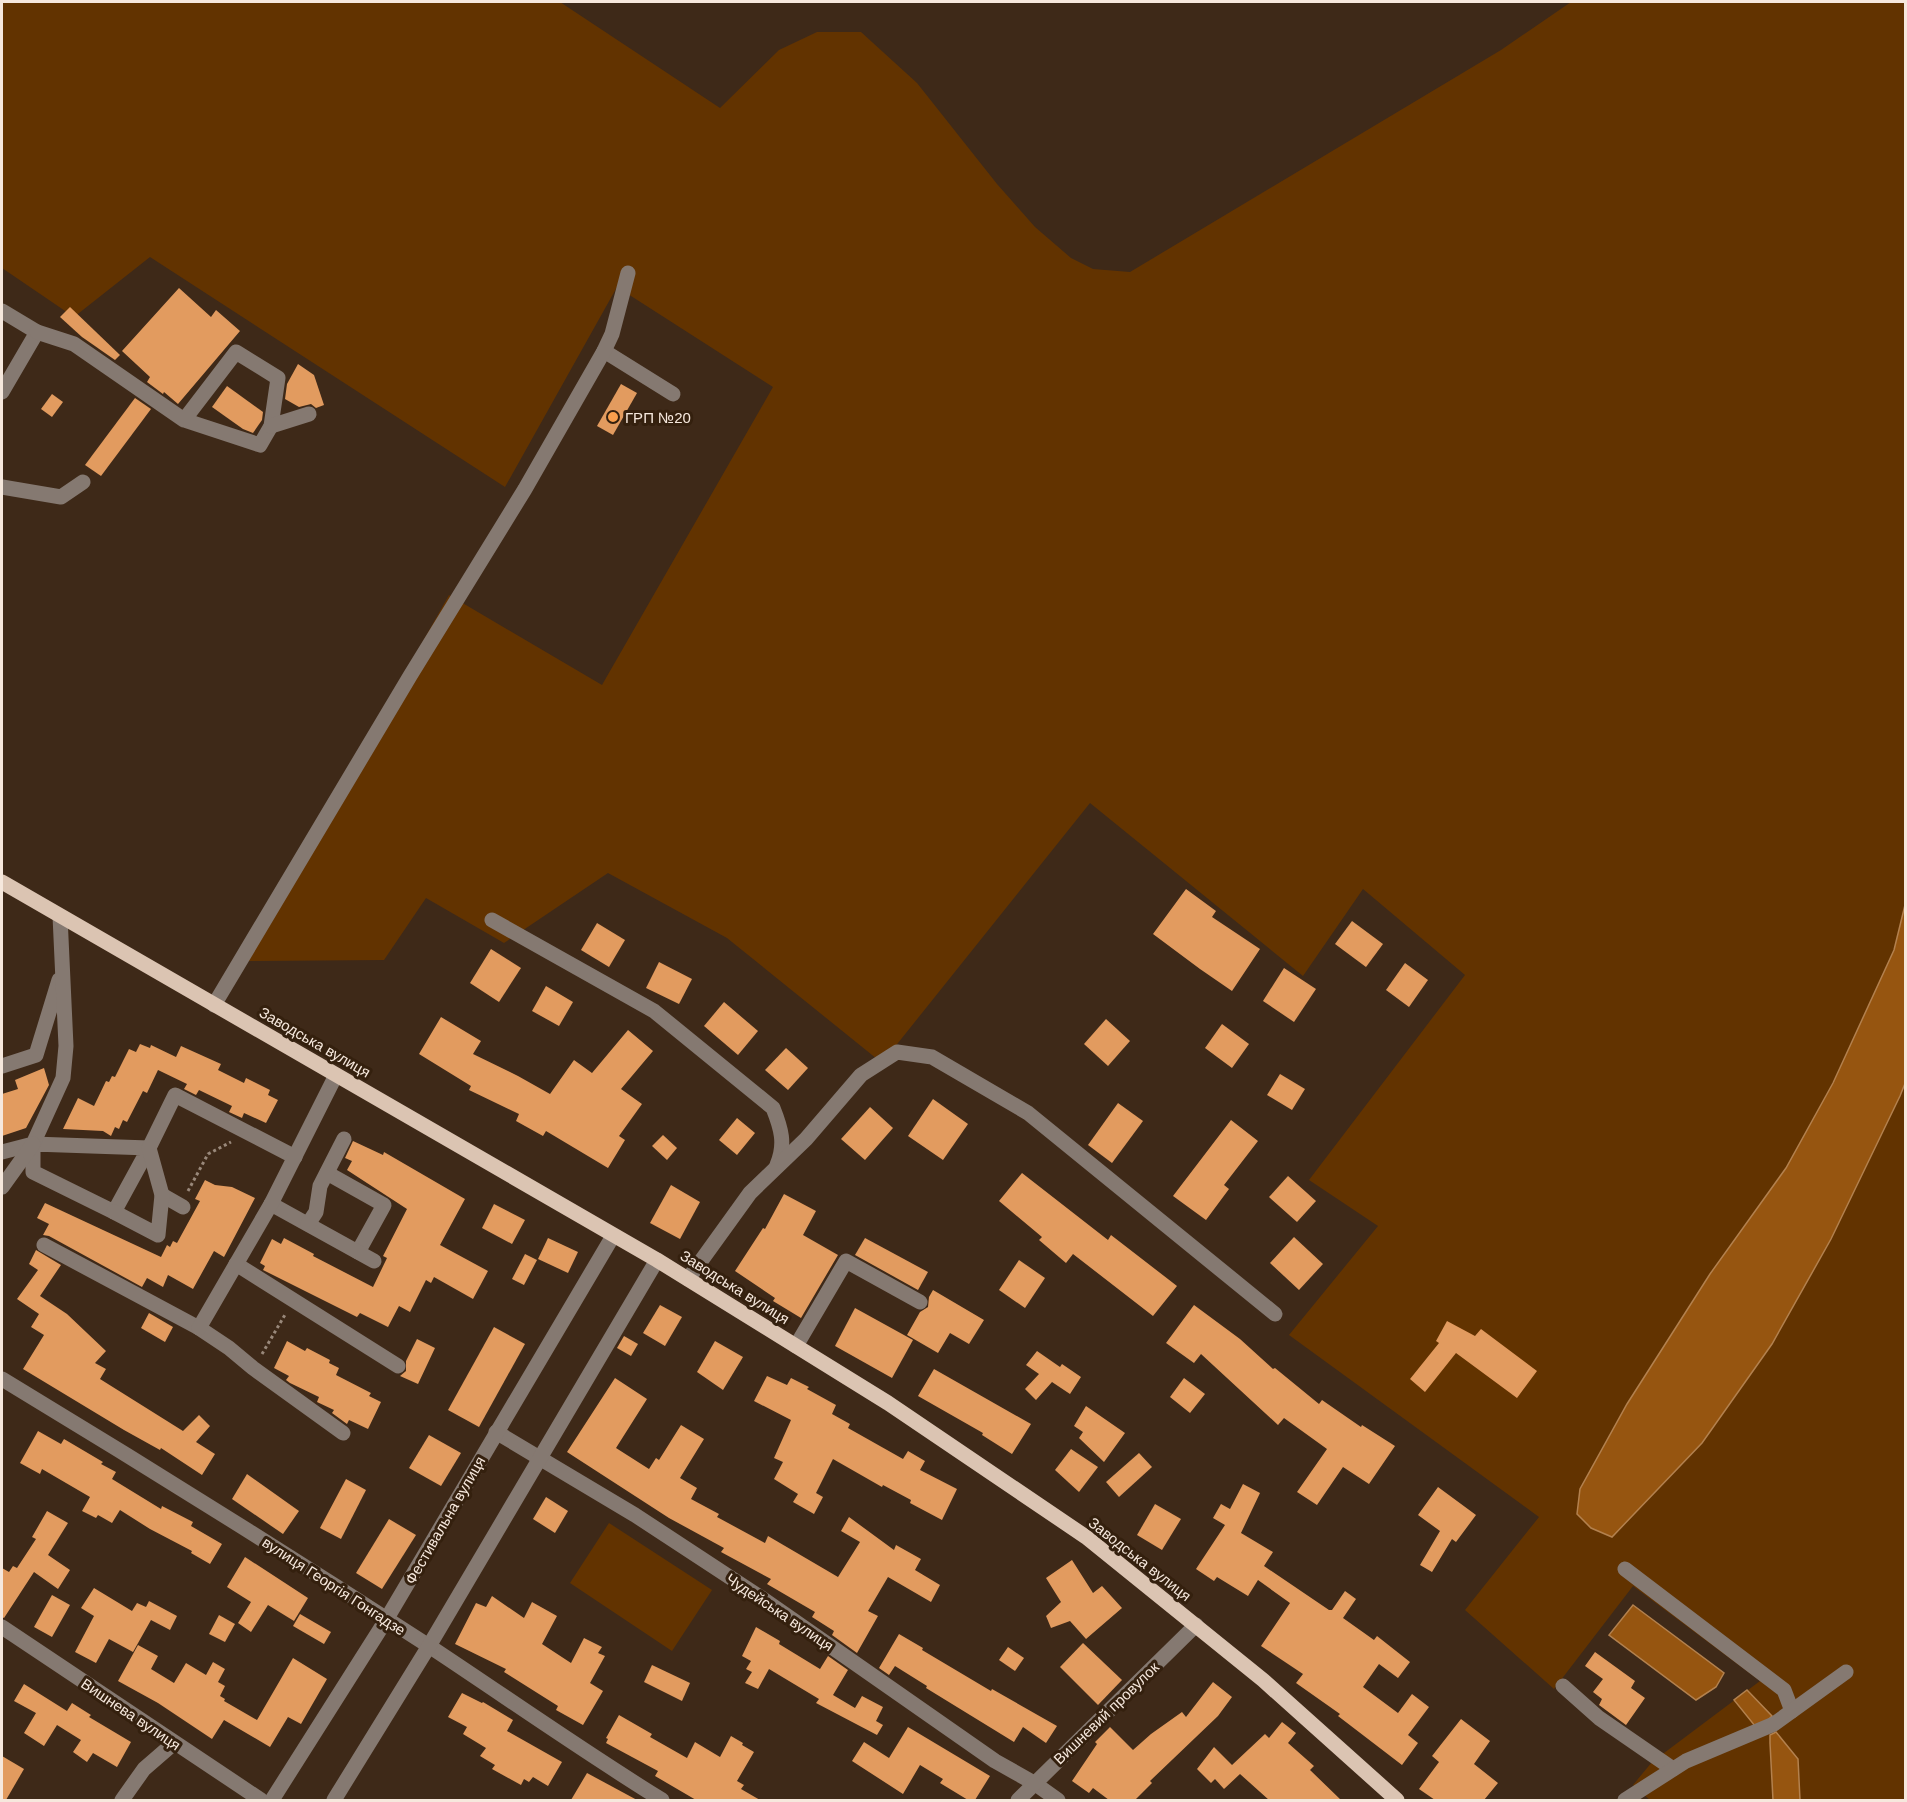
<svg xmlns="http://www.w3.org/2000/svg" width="1907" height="1802" viewBox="0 0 1907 1802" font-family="Helvetica,sans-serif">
	<rect width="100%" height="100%" fill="#3e2918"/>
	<g fill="#623300">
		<polygon points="2,2 560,2 720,108 779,50 817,32 861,32 917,83 997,184 1035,227 1071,258 1093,269 1130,272 1501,50 1571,2 1905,2 1905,905 1894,950 1833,1083 1786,1168 1710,1274 1627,1404 1612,1536 1702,1443 1772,1344 1831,1239 1905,1081 1905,1800 1650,1800 1633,1785 1652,1762 1760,1681 1633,1586 1554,1689 1465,1610 1539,1517 1289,1335 1378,1226 1309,1180 1465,975 1363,889 1303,976 1090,803 882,1063 727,938 608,873 504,943 426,898 384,960 243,961 449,595 602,685 773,387 617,287 505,487 150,257 74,317 2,268"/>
		<polygon points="609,1523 712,1590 672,1651 570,1583"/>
	</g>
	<g fill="#965510" stroke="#b3814e" stroke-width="1.5">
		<polygon points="1905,905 1906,1081 1900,1096 1831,1239 1772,1344 1702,1443 1612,1537 1591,1528 1577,1514 1580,1489 1627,1404 1710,1274 1786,1168 1833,1083 1894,950"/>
		<polygon points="1633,1605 1724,1673 1716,1687 1696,1700 1609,1635"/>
		<polygon points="1747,1690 1772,1716 1764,1724 1755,1726 1734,1700"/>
		<polygon points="1776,1732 1798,1759 1800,1800 1773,1800 1770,1743 1770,1735"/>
	</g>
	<g fill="#e29b5f">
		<polygon points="179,288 211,317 216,310 240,331 178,404 164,392 163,394 147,382 150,377 122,351"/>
		<polygon points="70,307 120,355 115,360 82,337 60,317"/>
		<polygon points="298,364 314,375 324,405 316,408 311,404 299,407 285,399 287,384"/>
		<polygon points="621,384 637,393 613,435 597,426"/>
		<polygon points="227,386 263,412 262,420 253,433 243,429 212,407"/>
		<polygon points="52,394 63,402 52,417 41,409"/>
		<polygon points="135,398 151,409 101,476 85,465"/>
		<polygon points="1186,889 1216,911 1212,917 1260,949 1232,991 1200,969 1153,934"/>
		<polygon points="1352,921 1383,944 1366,967 1335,944"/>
		<polygon points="597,923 625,940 609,967 581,950"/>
		<polygon points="491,949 521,968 499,1002 470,983"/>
		<polygon points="659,962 692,979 679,1004 646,988"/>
		<polygon points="1405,963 1428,980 1409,1007 1386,990"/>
		<polygon points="1284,968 1316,989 1294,1022 1263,1001"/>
		<polygon points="546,986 573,1002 559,1026 532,1011"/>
		<polygon points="724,1002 758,1031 738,1055 704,1026"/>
		<polygon points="441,1017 481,1041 473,1054 518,1076 550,1094 574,1060 592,1073 628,1030 653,1051 621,1089 642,1104 619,1136 625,1140 608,1168 546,1131 543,1136 516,1121 519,1114 469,1090 471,1086 419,1054"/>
		<polygon points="1106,1019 1130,1041 1108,1066 1084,1044"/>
		<polygon points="1222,1024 1249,1044 1232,1068 1205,1048"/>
		<polygon points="140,1044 150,1048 151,1045 176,1057 181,1046 221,1064 218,1070 244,1083 246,1078 270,1090 268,1095 278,1100 266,1123 244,1113 242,1118 229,1112 232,1106 199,1090 196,1095 184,1089 187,1084 158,1070 147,1093 143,1091 127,1122 123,1120 119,1129 115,1127 111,1136 103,1131 63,1129 78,1098 94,1106 106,1081 109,1082 112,1076 115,1077 129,1049 136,1052"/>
		<polygon points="786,1048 808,1068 788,1090 765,1070"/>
		<polygon points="44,1068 49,1085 26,1128 2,1136 2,1094 18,1089 15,1080"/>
		<polygon points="1280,1074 1305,1089 1292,1110 1267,1095"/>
		<polygon points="933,1099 968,1124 943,1160 908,1136"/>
		<polygon points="1118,1103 1143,1121 1112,1163 1088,1145"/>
		<polygon points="870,1107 893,1128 865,1160 841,1139"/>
		<polygon points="737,1118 755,1133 737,1155 719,1140"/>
		<polygon points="1231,1120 1258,1141 1224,1185 1229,1189 1206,1220 1173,1196"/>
		<polygon points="663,1135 677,1148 667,1160 652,1146"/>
		<polygon points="353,1141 383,1155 384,1152 465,1199 440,1245 488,1271 473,1299 434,1277 431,1283 426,1280 410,1312 399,1306 388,1327 360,1313 357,1317 263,1270 265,1266 260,1263 272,1239 281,1244 284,1238 314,1254 313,1256 373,1287 387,1258 383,1256 407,1209 347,1170 352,1161 345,1158"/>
		<polygon points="1022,1173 1108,1240 1111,1235 1177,1286 1153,1316 1073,1254 1066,1263 1039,1240 1042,1237 999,1201"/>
		<polygon points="1288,1176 1316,1201 1297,1222 1269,1197"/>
		<polygon points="205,1180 215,1185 232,1187 255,1198 224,1257 214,1251 193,1289 168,1275 163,1287 147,1278 142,1287 49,1236 43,1235 49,1224 37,1218 45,1203 161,1257 167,1245 170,1247 173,1241 177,1243 200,1201 195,1199"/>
		<polygon points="671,1185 700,1202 680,1239 650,1223"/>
		<polygon points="784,1194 816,1211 803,1235 838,1255 801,1318 773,1301 775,1298 735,1271 763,1228 765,1229"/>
		<polygon points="494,1204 525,1220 512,1244 482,1228"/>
		<polygon points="1294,1237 1323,1264 1299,1290 1270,1263"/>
		<polygon points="548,1238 578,1252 568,1273 538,1259"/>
		<polygon points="865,1238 928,1272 918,1290 855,1255"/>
		<polygon points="36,1250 61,1265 40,1296 67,1314 106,1351 95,1363 106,1369 100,1379 183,1431 199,1415 210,1426 196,1442 215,1454 202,1475 161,1448 160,1450 124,1430 23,1369 44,1335 31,1327 39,1314 17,1299 38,1270 29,1264"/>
		<polygon points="525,1254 537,1260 524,1285 512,1279"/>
		<polygon points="1019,1260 1045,1278 1025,1308 999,1290"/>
		<polygon points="933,1290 984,1320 969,1344 950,1333 938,1353 907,1335 920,1312 928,1307 929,1297"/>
		<polygon points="660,1305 682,1317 665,1346 643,1333"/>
		<polygon points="1194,1305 1240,1339 1273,1369 1275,1368 1319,1404 1322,1400 1361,1427 1362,1425 1395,1446 1369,1484 1343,1467 1317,1505 1297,1492 1327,1449 1284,1418 1278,1425 1201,1354 1194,1363 1166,1343"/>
		<polygon points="855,1308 913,1340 892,1378 835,1346"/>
		<polygon points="149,1313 173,1327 165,1342 141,1328"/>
		<polygon points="1447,1321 1475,1336 1481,1329 1537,1371 1517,1398 1456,1353 1425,1392 1410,1379 1439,1343 1436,1341"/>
		<polygon points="494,1327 525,1344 479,1427 448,1410"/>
		<polygon points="624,1336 638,1344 631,1356 617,1348"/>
		<polygon points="417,1339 435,1348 418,1384 400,1376 406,1371 406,1361"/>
		<polygon points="287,1341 305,1351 307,1348 330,1360 329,1363 339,1368 336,1375 371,1393 369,1396 381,1402 368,1429 349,1420 347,1424 332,1413 334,1410 317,1402 319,1397 290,1383 286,1380 289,1376 274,1368"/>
		<polygon points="715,1341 743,1357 723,1390 697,1372"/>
		<polygon points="1037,1351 1060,1367 1062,1364 1081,1377 1070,1394 1052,1382 1036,1400 1025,1389 1039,1374 1026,1365"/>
		<polygon points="934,1369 1031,1424 1012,1454 982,1435 983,1433 918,1396"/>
		<polygon points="767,1376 787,1385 791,1378 809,1387 807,1389 836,1405 832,1414 850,1424 848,1428 903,1459 908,1451 925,1461 920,1470 957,1489 942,1520 910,1503 911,1500 883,1485 882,1487 833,1459 816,1493 823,1497 814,1514 793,1502 798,1494 774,1479 783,1462 774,1458 791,1420 754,1401"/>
		<polygon points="615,1378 647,1399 616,1448 649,1469 656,1458 659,1460 681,1425 704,1439 680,1478 697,1488 691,1499 719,1514 717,1517 765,1543 768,1536 838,1577 860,1542 841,1531 849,1517 894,1550 896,1545 921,1559 915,1570 940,1585 931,1602 888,1577 868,1611 878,1616 857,1653 832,1635 834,1631 812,1617 815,1612 767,1584 771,1579 721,1552 724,1548 669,1518 567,1452"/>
		<polygon points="1184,1378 1205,1394 1190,1413 1170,1397"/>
		<polygon points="1086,1406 1125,1433 1104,1462 1079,1438 1083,1432 1074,1426"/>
		<polygon points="38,1431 61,1444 64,1439 103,1462 101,1464 116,1472 112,1479 161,1509 162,1506 193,1522 191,1526 222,1544 210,1564 191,1553 192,1551 150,1529 120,1510 112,1523 98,1515 96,1518 82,1511 90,1497 42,1469 40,1474 20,1463"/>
		<polygon points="429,1435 461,1453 441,1486 409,1468"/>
		<polygon points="1071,1449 1098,1467 1079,1492 1055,1470"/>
		<polygon points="1139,1453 1152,1467 1119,1497 1106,1482"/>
		<polygon points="247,1474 299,1511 283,1534 232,1499"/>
		<polygon points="346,1479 366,1490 341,1539 320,1528"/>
		<polygon points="1243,1484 1260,1493 1241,1533 1273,1552 1264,1566 1329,1610 1332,1610 1345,1591 1356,1599 1343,1618 1374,1640 1377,1636 1410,1662 1398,1678 1379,1664 1363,1687 1398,1713 1412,1694 1429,1707 1408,1735 1418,1743 1402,1765 1338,1716 1340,1714 1296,1683 1303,1674 1261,1646 1290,1603 1258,1580 1248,1596 1217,1577 1214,1581 1196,1569 1225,1525 1213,1518 1221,1504 1230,1509"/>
		<polygon points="1438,1487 1476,1515 1456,1542 1452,1539 1432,1572 1420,1565 1440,1531 1418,1515"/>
		<polygon points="546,1497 568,1511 555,1533 533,1519"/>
		<polygon points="1155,1504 1181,1519 1162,1550 1137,1535"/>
		<polygon points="47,1511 68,1523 48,1555 70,1570 58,1589 34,1572 4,1618 2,1617 2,1568 9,1572 13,1566 17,1568 36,1539 32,1537"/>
		<polygon points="389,1519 416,1535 382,1589 356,1573"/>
		<polygon points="245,1557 308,1598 294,1621 268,1605 251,1632 238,1623 251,1602 227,1587"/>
		<polygon points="1072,1560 1093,1593 1102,1586 1122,1608 1086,1639 1070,1621 1051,1628 1046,1616 1061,1602 1046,1578"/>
		<polygon points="94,1588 132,1611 137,1603 146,1607 149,1601 177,1616 170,1630 151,1620 133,1652 109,1639 96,1663 75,1652 94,1616 81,1608"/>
		<polygon points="52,1595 70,1605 52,1637 34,1627"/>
		<polygon points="492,1596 524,1618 532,1602 557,1616 542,1644 571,1663 584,1638 602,1647 598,1653 605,1656 590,1683 603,1691 583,1725 556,1710 558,1706 504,1672 506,1669 455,1644 476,1603 486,1607"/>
		<polygon points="300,1614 331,1632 324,1644 293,1626"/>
		<polygon points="219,1615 235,1624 225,1642 209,1634"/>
		<polygon points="756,1627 780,1641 779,1644 820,1669 828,1656 848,1670 833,1695 855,1708 862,1696 883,1707 876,1721 883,1725 877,1735 816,1703 819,1699 769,1669 758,1689 745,1683 752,1672 746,1669 751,1661 742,1656"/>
		<polygon points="899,1634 923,1648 922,1650 991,1691 992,1689 1057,1726 1046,1743 1023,1727 1014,1742 926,1688 927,1686 895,1666 889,1675 879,1668"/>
		<polygon points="1083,1643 1122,1680 1098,1705 1060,1667"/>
		<polygon points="138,1645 158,1656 151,1669 174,1683 186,1663 206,1675 213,1662 225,1669 218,1682 225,1686 220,1696 225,1699 224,1701 257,1720 293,1658 327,1679 301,1724 288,1717 270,1747 224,1720 212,1739 158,1703 118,1681"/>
		<polygon points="1008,1647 1024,1658 1015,1671 999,1660"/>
		<polygon points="1595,1652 1635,1681 1631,1688 1645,1698 1626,1725 1599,1705 1602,1699 1593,1692 1603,1679 1585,1666"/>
		<polygon points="652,1665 690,1683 682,1701 644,1682"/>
		<polygon points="1213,1682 1232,1697 1218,1716 1150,1781 1152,1783 1135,1800 1109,1800 1093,1788 1089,1793 1072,1781 1097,1744 1095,1742 1110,1727 1133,1750 1151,1734 1182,1712 1186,1717"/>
		<polygon points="24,1684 67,1711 72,1703 91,1715 89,1717 131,1742 117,1767 93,1753 87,1762 73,1752 81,1740 57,1725 44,1746 24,1733 36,1713 14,1701"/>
		<polygon points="462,1693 482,1703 483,1702 513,1720 507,1731 562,1762 548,1786 533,1777 529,1782 524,1779 521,1785 492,1769 495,1765 480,1756 486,1748 463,1734 467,1727 448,1717"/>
		<polygon points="619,1715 652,1734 650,1737 687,1758 695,1742 720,1757 731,1736 743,1743 742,1745 754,1752 737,1781 744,1785 741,1789 760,1800 696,1800 655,1776 658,1771 606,1743 608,1739 606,1738"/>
		<polygon points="1461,1719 1490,1741 1474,1764 1498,1783 1484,1800 1435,1800 1419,1789 1439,1762 1432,1756"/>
		<polygon points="1282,1722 1296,1733 1288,1743 1314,1766 1310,1770 1341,1800 1269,1800 1240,1774 1224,1789 1215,1779 1211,1783 1197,1769 1214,1747 1232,1765 1265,1734 1269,1738"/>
		<polygon points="908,1727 990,1776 975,1800 968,1800 940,1783 943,1779 920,1765 903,1794 852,1761 864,1742 889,1758"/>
		<polygon points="2,1756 24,1769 6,1800 2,1800"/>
		<polygon points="587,1773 637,1800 571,1800"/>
	</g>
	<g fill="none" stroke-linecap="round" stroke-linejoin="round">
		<g stroke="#99887a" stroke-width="3" stroke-dasharray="3 3" stroke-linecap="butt">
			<polyline points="188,1191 208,1154 231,1142"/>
			<polyline points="262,1354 286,1313"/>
		</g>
		<g stroke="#857971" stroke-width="15">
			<polyline points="2,311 37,332 2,392"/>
			<polyline points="37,332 74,344 184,420 260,445 271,426 278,378 236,352 184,420"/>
			<polyline points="604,351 673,394"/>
			<polyline points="271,426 309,414"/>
			<polyline points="2,487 61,497 83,482"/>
			<path d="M492 920 654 1011 773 1108C781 1128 786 1144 777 1165"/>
			<polyline points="214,1005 410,676 525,489 604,351 612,334 628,273"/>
			<polyline points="2,1066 36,1055 59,980"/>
			<polygon points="33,1144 149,1148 114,1212 33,1172"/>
			<polyline points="2,1152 33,1144 63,1078 66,1046 60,916"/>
			<polyline points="327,1173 384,1205 358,1252"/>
			<polyline points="2,1187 33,1144"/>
			<polyline points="162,1195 183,1207"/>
			<polyline points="271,1204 374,1261"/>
			<polyline points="114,1212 158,1235 162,1195 149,1148 175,1095 295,1157"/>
			<polyline points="308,1224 316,1212 320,1186 344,1139"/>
			<polyline points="44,1245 199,1328 229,1348 253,1368 343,1433"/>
			<polyline points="236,1264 398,1366"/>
			<polyline points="688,1279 750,1193 806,1139 861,1075 897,1052 932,1057 1028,1113 1275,1314"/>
			<polyline points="199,1328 271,1204 336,1075"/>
			<polyline points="796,1346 846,1261 920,1302"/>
			<path d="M2 1379C146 1466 290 1556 432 1648 509 1699 584 1752 662 1800"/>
			<polyline points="496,1432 635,1515 760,1597 995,1761 1034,1783 1058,1800"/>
			<polyline points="1625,1569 1784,1690 1792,1711"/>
			<polyline points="2,1627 261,1800"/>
			<polyline points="1563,1686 1599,1718 1673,1769"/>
			<polyline points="122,1800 144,1769 174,1743"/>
			<polyline points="272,1800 386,1620 613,1236"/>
			<polyline points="334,1800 429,1646 657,1260"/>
			<polyline points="1018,1800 1196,1625"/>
			<polyline points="1625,1800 1686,1761 1774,1724 1846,1672"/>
		</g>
		<polyline stroke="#dbc4b2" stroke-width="15" points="2,882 657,1260 888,1403 1086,1537 1263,1680 1397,1800"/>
	</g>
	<circle fill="#f99f4d" stroke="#34200e" stroke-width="2" cx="613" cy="417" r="6"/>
	<g text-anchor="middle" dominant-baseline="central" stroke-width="6" stroke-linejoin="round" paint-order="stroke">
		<g font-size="15" fill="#f6e8dd" stroke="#34200e" text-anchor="start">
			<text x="625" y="417">ГРП №20</text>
		</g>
		<g font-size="15" fill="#f6e8dd" stroke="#34200e">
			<text transform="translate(315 1042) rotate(30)">Заводська вулиця</text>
			<text transform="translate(735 1287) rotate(32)">Заводська вулиця</text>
			<text transform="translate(445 1520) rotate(-60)">Фестивальна вулиця</text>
			<text transform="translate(1140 1559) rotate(38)">Заводська вулиця</text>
			<text transform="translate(334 1586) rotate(33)">вулиця Георгія Гонгадзе</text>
			<text transform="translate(780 1612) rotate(34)">Чудейська вулиця</text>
			<text transform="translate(1106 1713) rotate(-44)">Вишневий провулок</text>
			<text transform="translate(131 1714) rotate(34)">Вишнева вулиця</text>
		</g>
	</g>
	<rect width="1907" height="1802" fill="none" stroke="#f6e8dd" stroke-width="6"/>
</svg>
